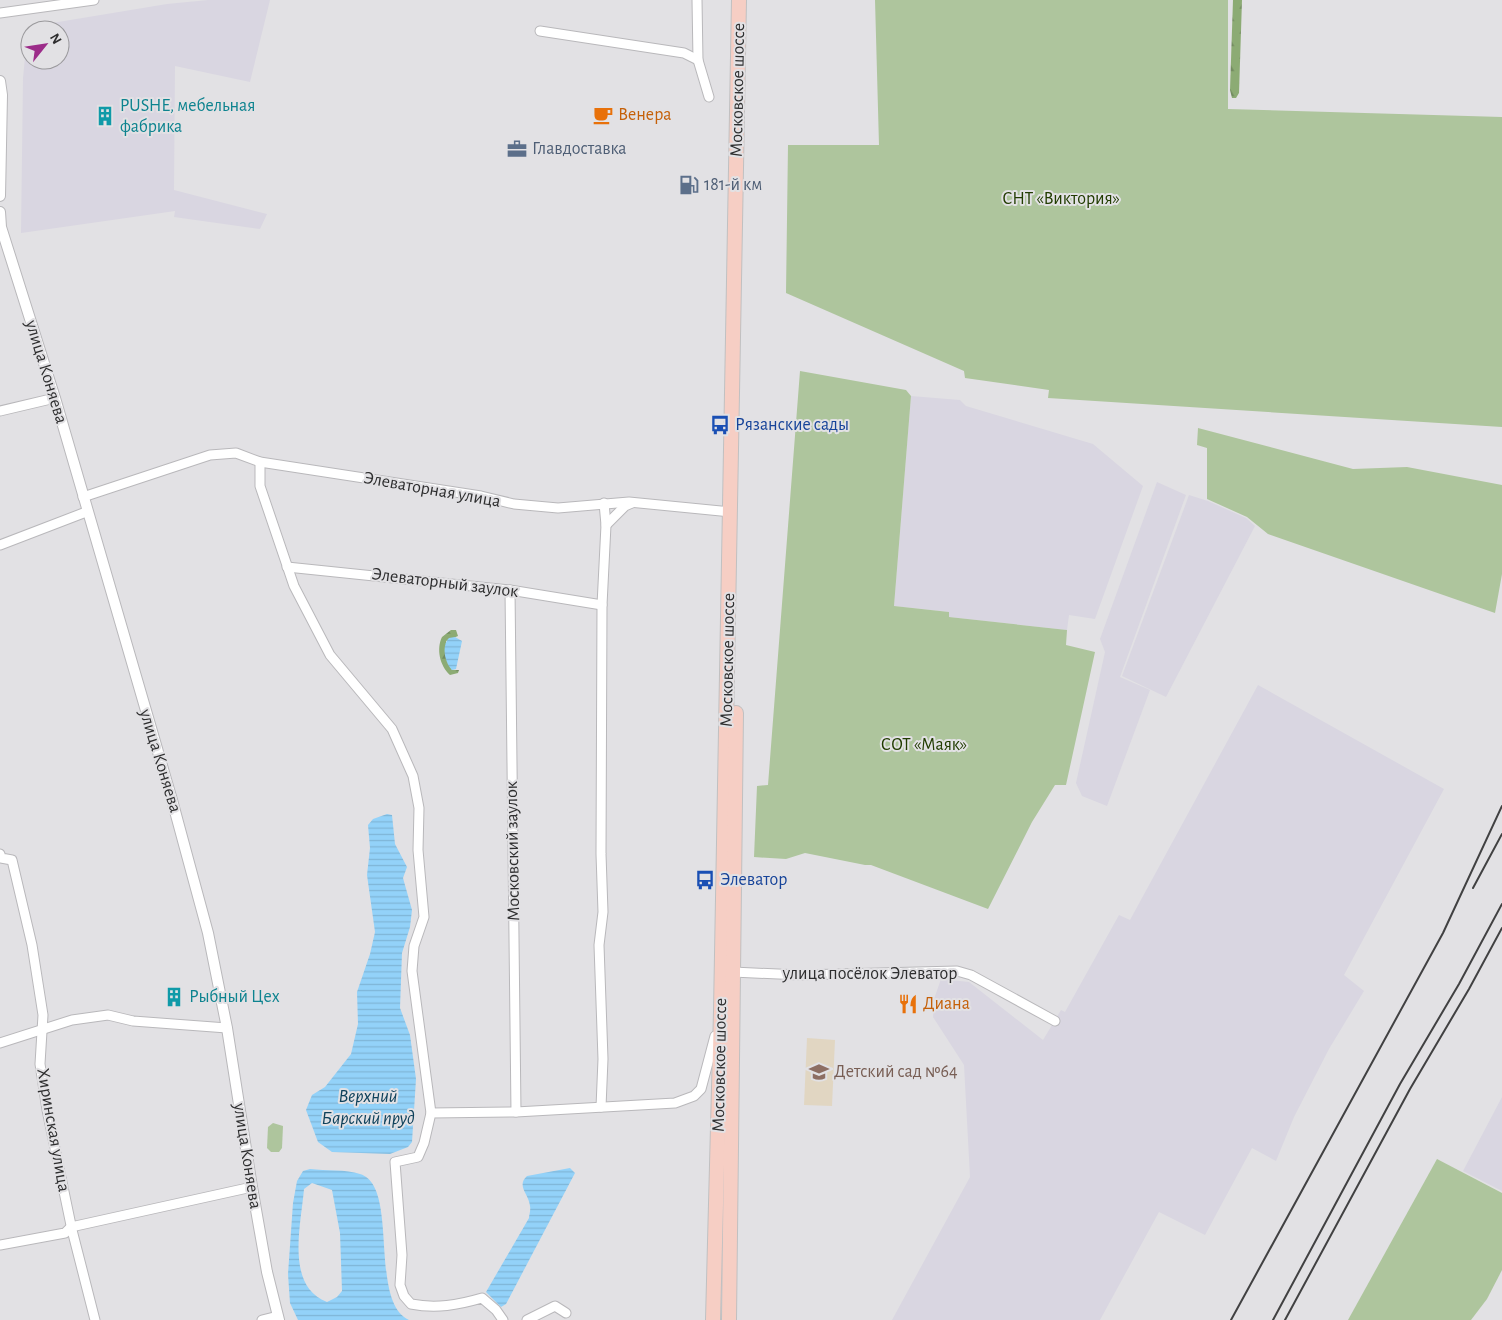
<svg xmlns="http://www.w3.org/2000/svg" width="1502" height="1320" viewBox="0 0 1502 1320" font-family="'Alegreya Sans',sans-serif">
	<defs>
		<pattern id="forest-firs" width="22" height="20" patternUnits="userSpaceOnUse" patternTransform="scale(1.25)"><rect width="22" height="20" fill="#8cab74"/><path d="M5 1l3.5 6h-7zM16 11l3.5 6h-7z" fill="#738c60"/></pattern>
		<pattern id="water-rules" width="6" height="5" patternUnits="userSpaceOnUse" patternTransform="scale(1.25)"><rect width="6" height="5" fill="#93d2f9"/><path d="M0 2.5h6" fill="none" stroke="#7fb5d6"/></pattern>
	</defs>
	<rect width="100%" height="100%" fill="#e2e1e4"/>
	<g fill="#d9d6e1" fill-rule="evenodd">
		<path d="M208 0H270L250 82 175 66 174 190 267 214 260 229 174 217 175 211 21 233 23 78 28 27 167 4ZM30 30H60V60H30Z"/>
		<polygon points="911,396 960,400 966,406 1093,444 1143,486 1095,619 1069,615 1067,630 949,617 949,612 894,606"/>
		<polygon points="1157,482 1186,495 1120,677 1150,690 1107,806 1082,796 1076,783 1105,652 1100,639"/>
		<polygon points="1189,495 1208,501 1246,518 1255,526 1166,697 1122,676"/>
		<polygon points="1258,685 1444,789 1344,975 1364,991 1329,1049 1294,1117 1276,1161 1252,1148 1205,1235 1159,1212 1100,1320 892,1320 970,1177 964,1065 933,1017 934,999 941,979 969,982 1043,1040 1061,1010 1065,1012 1119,915 1130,920"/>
		<polygon points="1502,1097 1502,1191 1463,1171"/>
	</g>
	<polygon fill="#e1d6c2" points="807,1038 835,1040 832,1106 804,1105"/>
	<g fill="#aec59d">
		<polygon points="875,0 1228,0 1228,109 1502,117 1502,427 1048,398 1049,390 965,378 964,371 786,293 788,145 879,145"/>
		<polygon points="800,371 906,390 911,396 894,606 949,612 949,617 1067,630 1066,645 1095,652 1066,785 1055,785 1032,822 988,909 871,865 865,865 805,853 786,859 754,857 757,786 768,785"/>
		<polygon points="1198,428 1353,469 1407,467 1502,485 1502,574 1495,613 1268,534 1247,517 1207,499 1207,448 1197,445"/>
		<polygon points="273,1123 283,1126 282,1148 279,1152 271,1152 267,1148 268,1127"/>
		<polygon points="1437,1159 1502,1193 1502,1270 1487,1299 1471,1320 1348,1320"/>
	</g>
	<g fill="url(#forest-firs)">
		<polygon points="1233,0 1242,0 1239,93 1236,98 1232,98 1230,90"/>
		<path d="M451 630H456L458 636 446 641V658L452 670H459L458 673 450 675C440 666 436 649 442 637Z"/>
	</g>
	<g fill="url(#water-rules)" fill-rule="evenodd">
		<path d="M455 637 462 641 456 669 452 670C445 663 441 646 449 638Z"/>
		<polygon points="387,814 392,815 395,844 407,867 403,878 412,910 410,927 402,953 400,1008 410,1035 416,1079 412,1142 408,1147 390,1154 332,1152 318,1142 306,1110 312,1095 325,1087 351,1054 358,1024 357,992 370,954 375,932 367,875 370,848 368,825 373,819"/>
		<path d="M570 1168 575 1173 506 1304 501 1307 486 1292 529 1218C529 1215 531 1210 530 1206 529 1194 516 1186 527 1176Z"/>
		<path d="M310 1169C326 1171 346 1169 360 1174 400 1186 368 1301 409 1320H298L290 1303 288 1274 293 1203 297 1181 303 1171ZM312 1183 332 1190 340 1233 342 1291 337 1297 327 1302C285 1286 301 1225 304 1189Z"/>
	</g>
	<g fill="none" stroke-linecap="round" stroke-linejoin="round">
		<defs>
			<g id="minor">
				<polyline points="697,0 698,60 709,97"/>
				<polyline points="0,13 94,0"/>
				<polyline points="540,31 684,53 698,60"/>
				<polyline points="0,411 55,398"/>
				<polyline points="260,462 260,486 294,586 330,655 392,729 413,776 419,808 418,850 424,917 414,946 412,971 431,1113"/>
				<polyline points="83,497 210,455 236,453 260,462 481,496 514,504 558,508 629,502 731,512"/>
				<polyline points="606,525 625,506 632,503"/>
				<polyline points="0,545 86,512"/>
				<polyline points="287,567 510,590 602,605"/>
				<polyline points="510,590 516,1112"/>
				<polyline points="0,854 1,858 12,860 32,945 43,1015 40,1064 47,1110 72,1230 95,1320"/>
				<polyline points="733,972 800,975 957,971 971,975 1055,1021"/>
				<polyline points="0,1043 72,1020 108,1015 133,1021 227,1028"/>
				<polyline points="601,1107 603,1059 599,945 603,912 601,854 602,605 606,525 604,503"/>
				<polyline points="0,1245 65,1233 71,1227 252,1187"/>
				<polyline points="262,1320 278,1316"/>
				<path d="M503 1320 496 1310 482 1298C458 1305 436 1309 411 1304L404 1296 400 1285 402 1255 395 1162 418 1157 424 1143 431 1113 516 1112 675 1103 694 1096 701 1089 715 1036"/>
				<polyline points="527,1320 555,1306 566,1313"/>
			</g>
			<g id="tertiary">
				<polyline points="0,81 2,95 0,196"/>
				<polyline points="0,212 1,227 55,398 172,800 208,933 227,1028 252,1187 267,1272 279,1320"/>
			</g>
			<g id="trunk">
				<polyline points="713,1320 721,1011 739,0"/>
				<polyline points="729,1320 736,713"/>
			</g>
		</defs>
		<use href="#minor" stroke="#b9b8bb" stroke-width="11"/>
		<use href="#tertiary" stroke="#b9b8bb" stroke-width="12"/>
		<use href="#trunk" stroke="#c0c0c1" stroke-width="16"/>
		<use href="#minor" stroke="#fff" stroke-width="9"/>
		<use href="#tertiary" stroke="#fff" stroke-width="10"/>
		<use href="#trunk" stroke="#f6cec4" stroke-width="14"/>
		<g stroke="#414142" stroke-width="2">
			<polyline points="1473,888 1502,834"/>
			<polyline points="1231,1320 1443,933 1502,806"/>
			<polyline points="1273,1320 1400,1084 1459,984 1502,904"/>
			<polyline points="1285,1320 1410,1089 1469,989 1502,928"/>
		</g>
	</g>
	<defs>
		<symbol id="cafe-bare" viewBox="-9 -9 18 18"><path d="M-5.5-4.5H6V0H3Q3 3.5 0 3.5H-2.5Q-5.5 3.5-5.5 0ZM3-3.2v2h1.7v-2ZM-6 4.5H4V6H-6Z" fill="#e8710a" stroke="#e2e1e4" stroke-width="2.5" paint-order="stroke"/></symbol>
		<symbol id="building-bare" viewBox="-9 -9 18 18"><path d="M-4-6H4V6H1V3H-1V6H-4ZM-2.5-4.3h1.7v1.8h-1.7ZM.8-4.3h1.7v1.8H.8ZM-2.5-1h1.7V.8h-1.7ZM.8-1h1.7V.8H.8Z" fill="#0f9aa8" stroke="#e2e1e4" stroke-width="2.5" paint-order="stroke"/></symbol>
		<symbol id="office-bare" viewBox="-9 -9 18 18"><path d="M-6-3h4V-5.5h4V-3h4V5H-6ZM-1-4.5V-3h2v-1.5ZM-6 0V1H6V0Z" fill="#5c6f8a" stroke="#e2e1e4" stroke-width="2.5" paint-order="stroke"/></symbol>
		<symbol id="fuel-bare" viewBox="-9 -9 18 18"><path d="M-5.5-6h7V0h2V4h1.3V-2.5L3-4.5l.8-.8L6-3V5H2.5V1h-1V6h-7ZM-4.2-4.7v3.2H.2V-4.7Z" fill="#5c6f8a" stroke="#e2e1e4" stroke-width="2.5" paint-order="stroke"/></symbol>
		<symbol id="bus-bare" viewBox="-9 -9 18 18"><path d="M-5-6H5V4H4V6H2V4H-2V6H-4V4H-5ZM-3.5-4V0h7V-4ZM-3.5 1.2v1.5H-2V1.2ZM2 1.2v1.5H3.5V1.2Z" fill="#1a4fb4" stroke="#e2e1e4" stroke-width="2.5" paint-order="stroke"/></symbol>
		<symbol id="restaurant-bare" viewBox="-9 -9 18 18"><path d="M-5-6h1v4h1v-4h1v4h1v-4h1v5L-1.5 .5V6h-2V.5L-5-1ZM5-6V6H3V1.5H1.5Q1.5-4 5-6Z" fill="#e8710a" stroke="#e2e1e4" stroke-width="2.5" paint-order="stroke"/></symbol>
		<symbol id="school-bare" viewBox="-9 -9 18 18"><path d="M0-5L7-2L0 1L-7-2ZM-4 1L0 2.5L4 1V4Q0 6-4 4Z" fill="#8d6e63" stroke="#e2e1e4" stroke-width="2.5" paint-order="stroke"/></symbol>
	</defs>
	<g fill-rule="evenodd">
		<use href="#cafe-bare" x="589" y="101" width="28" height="28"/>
		<use href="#building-bare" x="91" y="102" width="28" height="28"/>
		<use href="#office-bare" x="503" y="135" width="28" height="28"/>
		<use href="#fuel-bare" x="675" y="171" width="28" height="28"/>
		<use href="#bus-bare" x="706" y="411" width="28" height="28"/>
		<use href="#bus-bare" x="691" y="866" width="28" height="28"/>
		<use href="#building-bare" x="160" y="983" width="28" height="28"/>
		<use href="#restaurant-bare" x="894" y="990" width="28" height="28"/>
		<use href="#school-bare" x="805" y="1058" width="28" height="28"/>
	</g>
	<g text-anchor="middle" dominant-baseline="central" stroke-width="4" stroke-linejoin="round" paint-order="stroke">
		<g font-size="18" fill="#2e2e2f" stroke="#e2e1e4">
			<text transform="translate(738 90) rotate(-89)">Московское шоссе</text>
			<text transform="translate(46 372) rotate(73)">улица Коняева</text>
			<text transform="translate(432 490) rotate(10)">Элеваторная улица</text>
			<text transform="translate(445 583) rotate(7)">Элеваторный заулок</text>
			<text transform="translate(728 660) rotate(-89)">Московское шоссе</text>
			<text transform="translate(160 761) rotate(73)">улица Коняева</text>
			<text transform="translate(513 851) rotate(-91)">Московский заулок</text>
			<text x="870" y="974">улица посёлок Элеватор</text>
			<text transform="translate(720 1065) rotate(-89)">Московское шоссе</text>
			<text transform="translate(53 1130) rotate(80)">Хиринская улица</text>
			<text transform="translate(247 1156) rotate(81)">улица Коняева</text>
		</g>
		<g font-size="18" fill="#0d838f" stroke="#e2e1e4" text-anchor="start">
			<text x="120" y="106">PUSHE, мебельная<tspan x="120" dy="21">фабрика</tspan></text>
			<text x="189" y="997">Рыбный Цех</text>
		</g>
		<g font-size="18" fill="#c56008" stroke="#e2e1e4" text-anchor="start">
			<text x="618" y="115">Венера</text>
			<text x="923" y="1004">Диана</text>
		</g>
		<g font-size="18" fill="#4e5e75" stroke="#e2e1e4" text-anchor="start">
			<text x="532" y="149">Главдоставка</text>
			<text x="704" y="185">181-й км</text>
		</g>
		<g font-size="18" fill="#213c00" stroke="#e2e1e4">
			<text x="1061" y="199">СНТ «Виктория»</text>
			<text x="924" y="745">СОТ «Маяк»</text>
		</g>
		<g font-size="18" fill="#164399" stroke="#e2e1e4" text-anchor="start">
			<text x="735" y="425">Рязанские сады</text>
			<text x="720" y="880">Элеватор</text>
		</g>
		<g font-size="18" fill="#785e54" stroke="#e2e1e4" text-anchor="start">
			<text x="834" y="1072">Детский сад №64</text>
		</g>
		<g font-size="19" font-style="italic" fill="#0e415b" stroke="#e2e1e4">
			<text x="368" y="1096">Верхний<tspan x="368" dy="22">Барский пруд</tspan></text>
		</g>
	</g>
	<g transform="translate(45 45) rotate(60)"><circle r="24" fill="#e2e1e4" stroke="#9a999c"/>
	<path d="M0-4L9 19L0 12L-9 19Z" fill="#9c2c89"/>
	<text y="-8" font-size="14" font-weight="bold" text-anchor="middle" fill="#2e2e2f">N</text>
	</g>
</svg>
